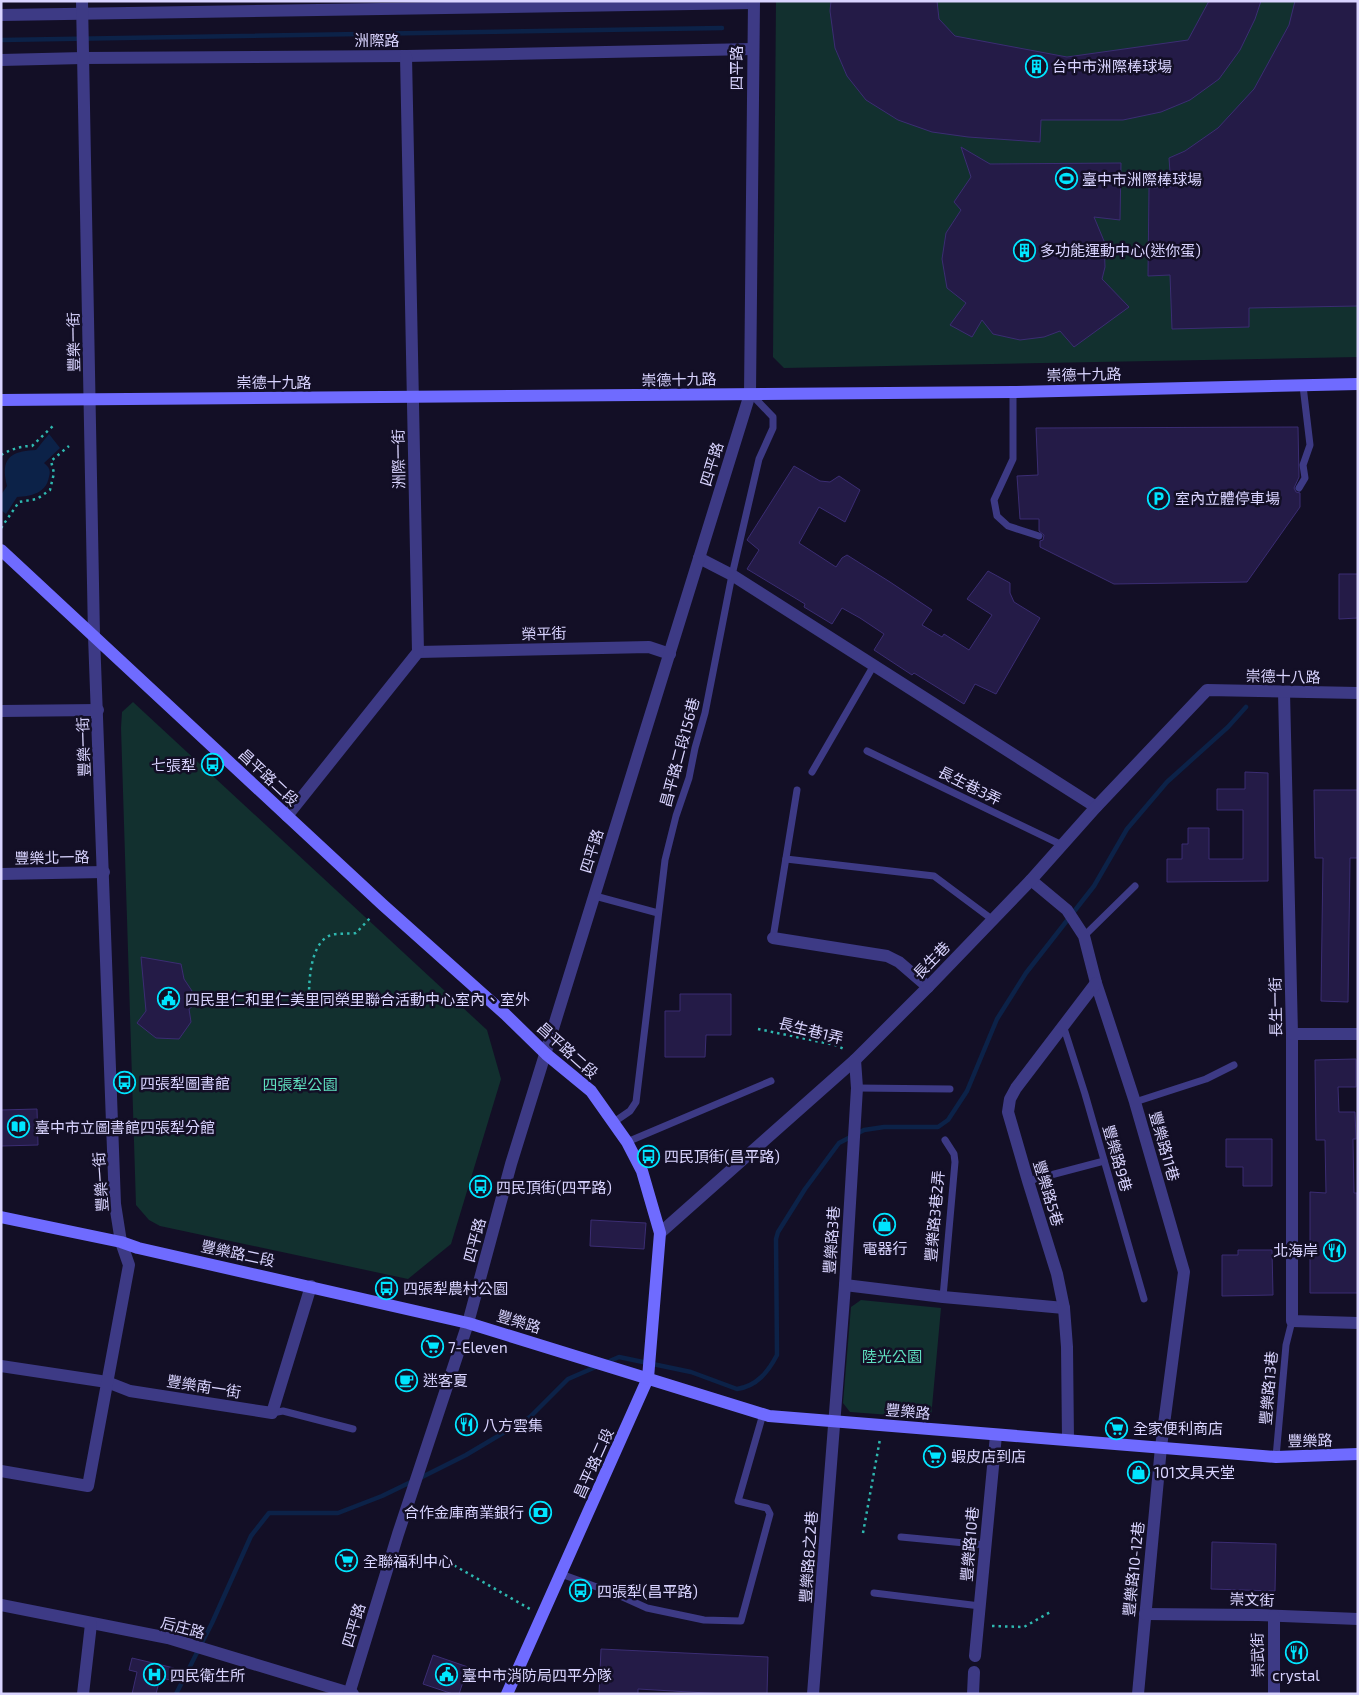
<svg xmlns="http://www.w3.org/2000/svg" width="1359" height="1695" viewBox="0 0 1359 1695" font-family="'Exo 2','Noto Sans TC',sans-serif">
	<rect width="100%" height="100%" fill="#130f26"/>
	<g fill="#12302f">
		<polygon points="776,1 1358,1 1358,357 784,368 773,357"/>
		<polygon points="133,702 487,1030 501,1079 451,1244 408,1279 160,1226 149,1220 136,1205 121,728 122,712"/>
		<polygon points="861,1300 941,1308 931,1418 850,1412 843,1403 851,1307"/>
	</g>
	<path fill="#0c2248" d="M49 434 60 448 44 463C49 467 51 470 49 477 46 493 32 496 17 497L6 514 1 510V495L7 486C0 459 10 451 36 450Z"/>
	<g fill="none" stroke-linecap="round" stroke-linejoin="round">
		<g stroke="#0c2248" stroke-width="4.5">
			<polyline points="1,40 722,28"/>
			<path d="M605 1363 619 1357 691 1372 737 1389C757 1386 768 1372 777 1355L776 1239 778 1232 805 1189 839 1143 864 1130 884 1127H938L948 1120 967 1091 997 1019 1026 973 1094 886 1127 829 1167 782 1228 727 1246 707"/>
			<polyline points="420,1478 466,1455 530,1417 568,1379 598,1366"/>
			<polyline points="176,1694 212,1623 251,1536 269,1513 338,1513 382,1496 413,1481"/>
		</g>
	</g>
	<g fill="#241b47" stroke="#3b2d73">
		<polygon points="831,1 937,1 939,19 955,36 1067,57 1188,40 1209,1 1261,1 1255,19 1240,50 1219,79 1190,100 1161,112 1123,120 1041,120 1040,142 968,137 932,132 898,120 866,100 847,76 835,48 830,11"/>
		<polygon points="1295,1 1358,1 1358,306 1249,308 1249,327 1172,329 1170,275 1148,276 1149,188 1171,187 1169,158 1185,151 1218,128 1254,89 1289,25"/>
		<polygon points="961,147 990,164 1121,163 1120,220 1094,217 1104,241 1105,267 1102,279 1129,307 1074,347 1060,331 1044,337 1020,340 993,334 982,320 972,337 950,325 966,303 947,288 942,259 946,233 961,210 954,202 971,177"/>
		<polygon points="1298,427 1299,477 1294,488 1296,492 1300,493 1300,507 1247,582 1114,584 1040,547 1040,541 1043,540 1044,535 1039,531 1039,519 1020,519 1017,476 1038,475 1036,428"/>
		<polygon points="794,466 820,481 830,482 839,476 860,490 845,522 819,507 799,543 836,567 842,558 847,555 890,582 932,610 922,625 942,637 944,634 969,650 992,615 967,599 988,571 1010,583 1010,593 1014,602 1040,618 996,694 975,684 964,704 914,673 912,675 874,650 884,634 860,618 842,608 832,624 804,607 805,604 747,569 759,550 747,540"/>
		<polygon points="1339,574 1358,574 1358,618 1339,619"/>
		<polygon points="1245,772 1268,773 1268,881 1167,882 1167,859 1182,859 1182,844 1188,844 1188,828 1209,828 1209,859 1243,859 1243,810 1217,810 1217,789 1245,789"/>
		<polygon points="1314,790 1358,790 1358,858 1350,858 1348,1002 1321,1001 1323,858 1315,858"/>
		<polygon points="141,957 181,964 184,979 192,991 193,1006 189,1009 191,1022 179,1039 156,1038 137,1023 146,1011"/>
		<polygon points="680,994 731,994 731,1035 706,1035 705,1057 665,1057 665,1011 680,1011"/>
		<polygon points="1356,1059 1356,1087 1338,1087 1339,1112 1355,1112 1356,1139 1353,1139 1354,1193 1357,1193 1358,1207 1358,1293 1310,1293 1310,1192 1326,1193 1325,1140 1316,1140 1315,1060"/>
		<polygon points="37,1109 38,1145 1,1146 1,1110"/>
		<polygon points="1226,1139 1272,1139 1272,1186 1243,1186 1243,1167 1226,1167"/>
		<polygon points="591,1220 646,1223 644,1249 590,1246"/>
		<polygon points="1238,1250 1272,1250 1273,1295 1222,1296 1222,1255 1238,1255"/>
		<polygon points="1212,1542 1276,1544 1275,1591 1211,1589"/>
		<polygon points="601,1649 768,1657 767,1694 724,1694 638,1689 638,1694 599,1694"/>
		<polygon points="433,1655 468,1667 459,1694 453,1694 423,1684"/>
		<polygon points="132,1658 174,1668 171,1680 160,1678 156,1694 132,1694 137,1672 129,1670"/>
	</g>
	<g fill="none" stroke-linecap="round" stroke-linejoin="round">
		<g stroke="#2fb8b0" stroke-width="2.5" stroke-dasharray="2.5 4" stroke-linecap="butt">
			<path d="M1 455C12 449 20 446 32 446L54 425"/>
			<polyline points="1,528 19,502 37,499 50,490 54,473 51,461 69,446"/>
			<path d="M309 996C309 978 311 942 331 935 338 933 349 934 356 933L371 917"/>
			<polyline points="758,1029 835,1045 846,1050"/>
			<polyline points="863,1533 880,1439"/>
			<polyline points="443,1559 530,1609"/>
			<polyline points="992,1626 1024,1627 1052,1611"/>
		</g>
		<g stroke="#3d3a85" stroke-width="7">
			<polyline points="1013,392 1013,459 994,500 997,516 1008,526 1039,536"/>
			<polyline points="1299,488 1305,478 1303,465 1310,445 1303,386"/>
			<polyline points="867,751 1062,845"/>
			<polyline points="812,772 874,665"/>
			<polyline points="786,859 934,876 993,920"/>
			<polyline points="595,896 658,913"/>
			<polyline points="1084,936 1135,886"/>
			<polyline points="773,938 797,790"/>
			<polyline points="1063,1025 1085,1094 1144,1299"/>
			<polyline points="857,1088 950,1089"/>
			<polyline points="1135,1102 1206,1079 1234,1065"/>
			<polyline points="614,1122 630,1111 636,1102 665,860 676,816 689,778 695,748 705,713 732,575 759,459 773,428 773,417 752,395"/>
			<polyline points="627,1142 771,1081"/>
			<polyline points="1028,1181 1104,1161"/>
			<polyline points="943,1297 955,1162 954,1154 945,1140"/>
			<polyline points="272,1413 283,1411 353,1429"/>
			<polyline points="1276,1457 1286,1345 1292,1321"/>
			<polyline points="901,1537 986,1545"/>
			<polyline points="561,1574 616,1594 647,1608 704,1620 741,1621 770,1514 767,1508 738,1501 763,1414"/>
			<polyline points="874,1593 980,1606"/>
		</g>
		<g stroke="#3d3a85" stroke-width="12">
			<polyline points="1,15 754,3"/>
			<polyline points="1,60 83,58 406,56 753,49"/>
			<polyline points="699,558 732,575 1096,807"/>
			<polyline points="418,652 649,647 670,654"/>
			<polyline points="1284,692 1292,1034 1292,1321 1358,1323"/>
			<polyline points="1,711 98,710"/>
			<polyline points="287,816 418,652 406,56"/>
			<polyline points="1,874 104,872"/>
			<polyline points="1031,880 1067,910 1084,936 1096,983 1135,1102 1184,1272 1161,1447 1138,1694"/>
			<polyline points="773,938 887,956 899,962 928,987"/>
			<polyline points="1292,1034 1358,1034"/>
			<polyline points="660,1233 855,1060 928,987 1031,880 1096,807 1207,690 1358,693"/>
			<polyline points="845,1285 943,1297 1064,1308"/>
			<polyline points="1,1366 107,1382 130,1391 272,1413 311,1286"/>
			<polyline points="1068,1440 1067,1347 1064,1308 1057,1274 1028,1181 1008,1112 1010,1099 1016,1088 1096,983"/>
			<polyline points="1,1471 88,1486 129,1265 121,1242 115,1204 94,636 82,1"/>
			<polyline points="1,1605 168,1638 353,1694"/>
			<polyline points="1145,1614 1258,1615 1358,1619"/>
			<polyline points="1274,1616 1274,1694"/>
			<polyline points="975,1656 996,1435"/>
			<polyline points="83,1694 91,1624"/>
			<polyline points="349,1694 398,1534 468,1323 511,1164 750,394 754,1"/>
			<polyline points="813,1694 845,1285 857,1088 855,1060"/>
			<polyline points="973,1694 974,1672"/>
		</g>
		<g stroke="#6f6bff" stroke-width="12">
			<polyline points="1,400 1013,392 1358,384"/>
			<polyline points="1,550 383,905 505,1014 546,1054 591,1091 627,1142 642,1171 660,1233 648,1378 507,1694"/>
			<polyline points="1,1217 121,1242 138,1248 468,1323 769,1416 1276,1457 1358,1454"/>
		</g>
	</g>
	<defs>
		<symbol id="building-ring" viewBox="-11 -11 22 22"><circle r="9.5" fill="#130f26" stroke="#00e5ff" stroke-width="1.5"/><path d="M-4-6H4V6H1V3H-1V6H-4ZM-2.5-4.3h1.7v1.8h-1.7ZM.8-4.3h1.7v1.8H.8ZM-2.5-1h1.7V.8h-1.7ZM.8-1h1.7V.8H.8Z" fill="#00e5ff"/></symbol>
		<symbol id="stadium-ring" viewBox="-11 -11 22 22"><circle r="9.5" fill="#130f26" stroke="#00e5ff" stroke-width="1.5"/><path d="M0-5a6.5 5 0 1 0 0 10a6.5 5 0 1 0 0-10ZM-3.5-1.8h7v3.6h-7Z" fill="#00e5ff"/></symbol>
		<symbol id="parking-ring" viewBox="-11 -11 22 22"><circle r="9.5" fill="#130f26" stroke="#00e5ff" stroke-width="1.5"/><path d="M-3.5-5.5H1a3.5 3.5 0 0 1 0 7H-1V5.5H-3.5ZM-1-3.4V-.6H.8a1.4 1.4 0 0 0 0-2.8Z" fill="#00e5ff"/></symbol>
		<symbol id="bus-ring" viewBox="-11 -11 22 22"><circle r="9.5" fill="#130f26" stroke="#00e5ff" stroke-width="1.5"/><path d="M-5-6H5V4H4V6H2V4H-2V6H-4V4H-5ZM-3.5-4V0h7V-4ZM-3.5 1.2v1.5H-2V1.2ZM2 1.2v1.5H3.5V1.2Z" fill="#00e5ff"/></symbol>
		<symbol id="civic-ring" viewBox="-11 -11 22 22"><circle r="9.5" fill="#130f26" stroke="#00e5ff" stroke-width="1.5"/><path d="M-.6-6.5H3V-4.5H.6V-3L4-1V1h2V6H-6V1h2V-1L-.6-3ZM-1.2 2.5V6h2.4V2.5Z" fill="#00e5ff"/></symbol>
		<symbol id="library-ring" viewBox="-11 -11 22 22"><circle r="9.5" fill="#130f26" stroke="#00e5ff" stroke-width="1.5"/><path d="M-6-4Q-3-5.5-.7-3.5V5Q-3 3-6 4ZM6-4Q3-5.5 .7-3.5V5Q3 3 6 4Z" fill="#00e5ff"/></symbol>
		<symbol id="shop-ring" viewBox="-11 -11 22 22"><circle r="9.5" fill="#130f26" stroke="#00e5ff" stroke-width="1.5"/><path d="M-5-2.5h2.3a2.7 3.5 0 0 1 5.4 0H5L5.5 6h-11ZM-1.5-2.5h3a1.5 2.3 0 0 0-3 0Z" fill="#00e5ff"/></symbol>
		<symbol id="restaurant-ring" viewBox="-11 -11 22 22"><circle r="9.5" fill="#130f26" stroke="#00e5ff" stroke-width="1.5"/><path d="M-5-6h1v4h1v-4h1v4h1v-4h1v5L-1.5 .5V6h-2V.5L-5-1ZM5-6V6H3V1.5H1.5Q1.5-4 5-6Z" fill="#00e5ff"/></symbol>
		<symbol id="supermarket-ring" viewBox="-11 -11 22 22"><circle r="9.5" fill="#130f26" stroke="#00e5ff" stroke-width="1.5"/><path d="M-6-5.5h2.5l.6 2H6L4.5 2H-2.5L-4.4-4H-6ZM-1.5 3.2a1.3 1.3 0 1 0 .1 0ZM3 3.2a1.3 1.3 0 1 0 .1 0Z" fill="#00e5ff"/></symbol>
		<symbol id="cafe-ring" viewBox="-11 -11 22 22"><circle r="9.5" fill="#130f26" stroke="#00e5ff" stroke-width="1.5"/><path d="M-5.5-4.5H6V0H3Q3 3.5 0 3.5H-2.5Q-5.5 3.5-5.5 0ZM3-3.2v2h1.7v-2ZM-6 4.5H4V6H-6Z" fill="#00e5ff"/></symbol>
		<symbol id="bank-ring" viewBox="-11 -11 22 22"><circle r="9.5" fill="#130f26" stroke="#00e5ff" stroke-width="1.5"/><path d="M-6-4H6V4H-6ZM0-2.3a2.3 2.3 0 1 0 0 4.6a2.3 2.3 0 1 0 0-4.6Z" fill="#00e5ff"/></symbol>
		<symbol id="hospital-ring" viewBox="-11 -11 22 22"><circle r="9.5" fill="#130f26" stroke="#00e5ff" stroke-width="1.5"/><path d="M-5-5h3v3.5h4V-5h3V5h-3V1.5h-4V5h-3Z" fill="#00e5ff"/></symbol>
	</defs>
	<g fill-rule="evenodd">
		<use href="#building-ring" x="1024" y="54" width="25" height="25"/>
		<use href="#stadium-ring" x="1054" y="166" width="25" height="25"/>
		<use href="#building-ring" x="1012" y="238" width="25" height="25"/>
		<use href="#parking-ring" x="1146" y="486" width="25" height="25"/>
		<use href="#bus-ring" x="200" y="752" width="25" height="25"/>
		<use href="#civic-ring" x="156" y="986" width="25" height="25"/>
		<use href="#bus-ring" x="112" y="1070" width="25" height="25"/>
		<use href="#library-ring" x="6" y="1114" width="25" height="25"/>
		<use href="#bus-ring" x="636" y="1144" width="25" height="25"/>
		<use href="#bus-ring" x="468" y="1174" width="25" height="25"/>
		<use href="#shop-ring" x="872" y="1212" width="25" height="25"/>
		<use href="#restaurant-ring" x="1322" y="1238" width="25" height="25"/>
		<use href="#bus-ring" x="374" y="1276" width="25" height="25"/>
		<use href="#supermarket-ring" x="420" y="1334" width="25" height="25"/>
		<use href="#cafe-ring" x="394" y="1368" width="25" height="25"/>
		<use href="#restaurant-ring" x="454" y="1412" width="25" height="25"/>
		<use href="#supermarket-ring" x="1104" y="1416" width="25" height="25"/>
		<use href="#supermarket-ring" x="922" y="1444" width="25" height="25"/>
		<use href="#shop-ring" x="1126" y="1460" width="25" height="25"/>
		<use href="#bank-ring" x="528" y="1500" width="25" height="25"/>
		<use href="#supermarket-ring" x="334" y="1548" width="25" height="25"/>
		<use href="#bus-ring" x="568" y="1578" width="25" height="25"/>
		<use href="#restaurant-ring" x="1284" y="1640" width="25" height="25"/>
		<use href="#hospital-ring" x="142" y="1662" width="25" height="25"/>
		<use href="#civic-ring" x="434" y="1662" width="25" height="25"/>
	</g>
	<g text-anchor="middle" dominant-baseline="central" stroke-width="5" stroke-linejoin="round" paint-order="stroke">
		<g font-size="15" fill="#d9d4ff" stroke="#130f26">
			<text x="377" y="40">洲際路</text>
			<text transform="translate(736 68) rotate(-90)">四平路</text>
			<text transform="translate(73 342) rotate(-91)">豐樂一街</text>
			<text transform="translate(1084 374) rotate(-1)">崇德十九路</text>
			<text transform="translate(679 379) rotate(-1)">崇德十九路</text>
			<text x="274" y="382">崇德十九路</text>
			<text transform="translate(398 459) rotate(-91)">洲際一街</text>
			<text transform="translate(711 464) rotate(-73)">四平路</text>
			<text transform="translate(544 633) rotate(-1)">榮平街</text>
			<text transform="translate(1283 676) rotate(1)">崇德十八路</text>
			<text transform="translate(83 747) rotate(-92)">豐樂一街</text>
			<text transform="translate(679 752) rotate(-75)">昌平路二段156巷</text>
			<text transform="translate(269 777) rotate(43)">昌平路二段</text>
			<text transform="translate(970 785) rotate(26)">長生巷3弄</text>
			<text transform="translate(591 851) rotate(-73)">四平路</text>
			<text transform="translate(52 857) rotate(-1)">豐樂北一路</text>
			<text transform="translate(931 960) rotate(-46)">長生巷</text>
			<text transform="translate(1275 1007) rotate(-91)">長生一街</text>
			<text transform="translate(811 1030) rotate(14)">長生巷1弄</text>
			<text transform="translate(568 1050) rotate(42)">昌平路二段</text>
			<text transform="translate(1165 1146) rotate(74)">豐樂路11巷</text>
			<text transform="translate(1118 1158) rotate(74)">豐樂路9巷</text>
			<text transform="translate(100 1182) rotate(-94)">豐樂一街</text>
			<text transform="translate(1049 1193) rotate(73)">豐樂路5巷</text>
			<text transform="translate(934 1216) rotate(-85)">豐樂路3巷2弄</text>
			<text transform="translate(474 1240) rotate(-75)">四平路</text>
			<text transform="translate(831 1240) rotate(-86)">豐樂路3巷</text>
			<text transform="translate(238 1253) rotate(12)">豐樂路二段</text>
			<text transform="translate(519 1321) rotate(17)">豐樂路</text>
			<text transform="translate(204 1386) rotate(9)">豐樂南一街</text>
			<text transform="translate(1268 1388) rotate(-85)">豐樂路13巷</text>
			<text transform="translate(908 1411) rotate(5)">豐樂路</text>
			<text transform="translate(1310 1440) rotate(-1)">豐樂路</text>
			<text transform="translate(593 1463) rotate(-66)">昌平路二段</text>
			<text transform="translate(969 1544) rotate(-85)">豐樂路10巷</text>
			<text transform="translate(808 1557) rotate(-86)">豐樂路8之2巷</text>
			<text transform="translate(1133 1569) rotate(-84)">豐樂路10-12巷</text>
			<text transform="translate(1252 1599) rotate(2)">崇文街</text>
			<text transform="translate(353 1625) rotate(-73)">四平路</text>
			<text transform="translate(183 1627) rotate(15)">后庄路</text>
			<text transform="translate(1257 1655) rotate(-91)">崇武街</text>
		</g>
		<g font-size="15" fill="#d9d4ff" stroke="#130f26" text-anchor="start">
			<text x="1052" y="66">台中市洲際棒球場</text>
			<text x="1082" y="179">臺中市洲際棒球場</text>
			<text x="1040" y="250">多功能運動中心(迷你蛋)</text>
			<text x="1175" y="498">室內立體停車場</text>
			<text x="196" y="765" text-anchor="end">七張犁</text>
			<text x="185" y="999">四民里仁和里仁美里同榮里聯合活動中心室內、室外</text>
			<text x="140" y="1083">四張犁圖書館</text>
			<text x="35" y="1127">臺中市立圖書館四張犁分館</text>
			<text x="664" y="1156">四民頂街(昌平路)</text>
			<text x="496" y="1187">四民頂街(四平路)</text>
			<text x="885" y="1248" text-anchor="middle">電器行</text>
			<text x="1318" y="1250" text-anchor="end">北海岸</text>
			<text x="403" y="1288">四張犁農村公園</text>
			<text x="448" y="1347">7-Eleven</text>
			<text x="423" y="1380">迷客夏</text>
			<text x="483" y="1425">八方雲集</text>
			<text x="1133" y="1428">全家便利商店</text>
			<text x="951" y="1456">蝦皮店到店</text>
			<text x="1154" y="1472">101文具天堂</text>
			<text x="524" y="1512" text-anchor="end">合作金庫商業銀行</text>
			<text x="363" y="1561">全聯福利中心</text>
			<text x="597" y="1591">四張犁(昌平路)</text>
			<text x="170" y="1675">四民衛生所</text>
			<text x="462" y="1675">臺中市消防局四平分隊</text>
			<text x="1296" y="1675" text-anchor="middle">crystal</text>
		</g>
		<g font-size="15" fill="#5fe0c0" stroke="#130f26">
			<text x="300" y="1084">四張犁公園</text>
			<text x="892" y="1356">陸光公園</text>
		</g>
	</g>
	<rect width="1359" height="1695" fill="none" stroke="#d9d4ff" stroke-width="5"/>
</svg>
